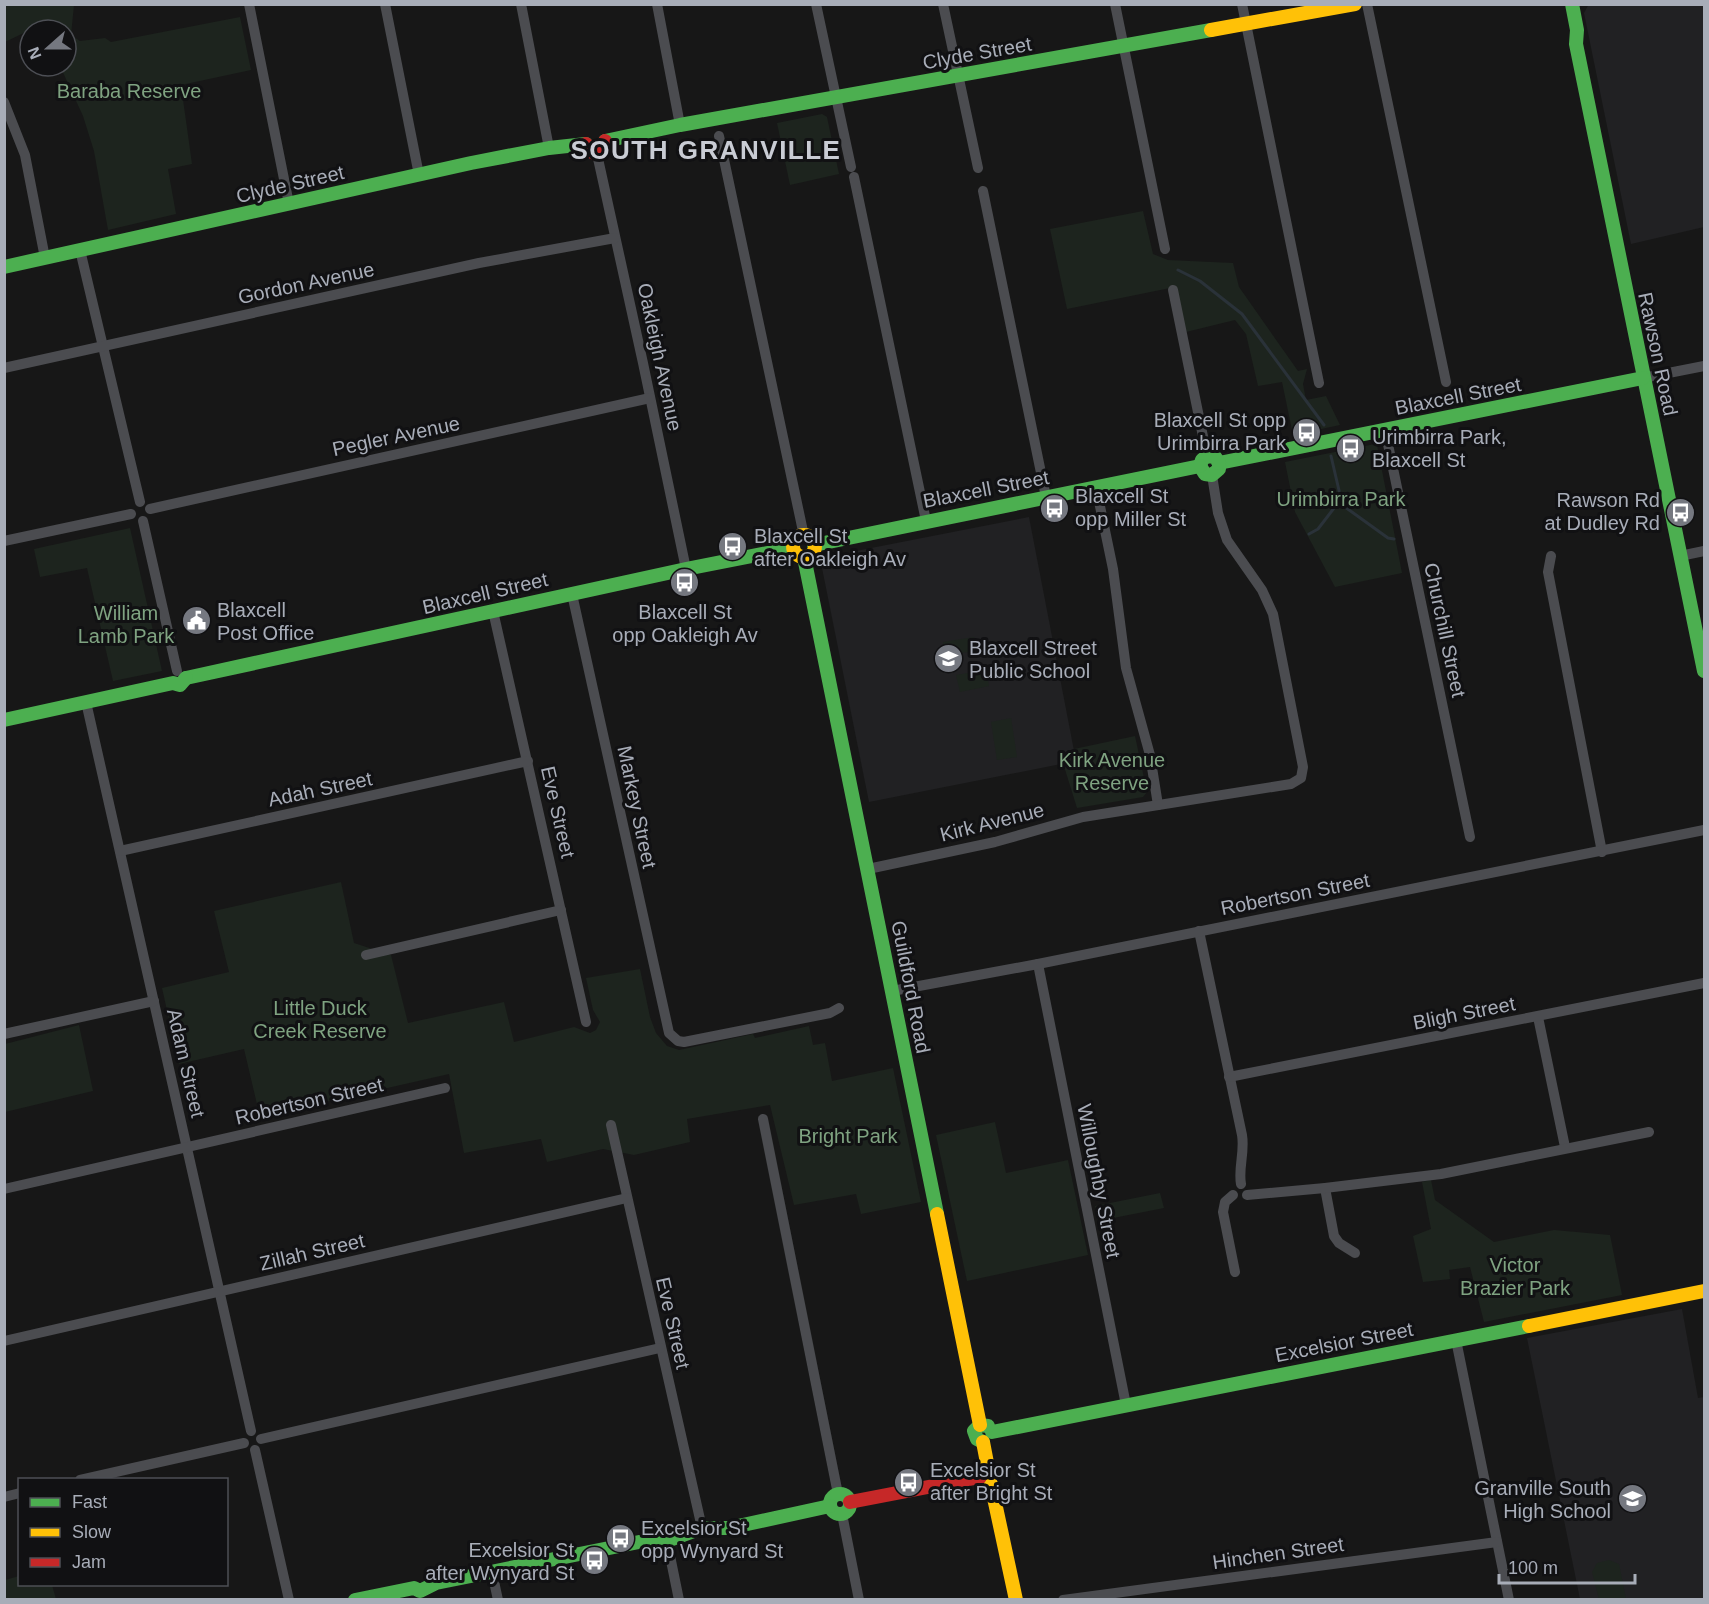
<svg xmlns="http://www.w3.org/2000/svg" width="1709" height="1604" viewBox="0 0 1709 1604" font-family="Helvetica,sans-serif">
	<rect width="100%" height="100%" fill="#171717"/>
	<g fill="#212123">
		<polygon points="1589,4 1704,5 1704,227 1631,244 1584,13"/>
		<polygon points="1029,517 1076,761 869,802 820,558"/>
		<polygon points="1682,1309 1698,1398 1704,1397 1704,1599 1580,1599 1527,1338"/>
	</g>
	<g fill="#1d241e">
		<polygon points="5,4 74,5 71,35 80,41 105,38 111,42 240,17 251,70 181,85 192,164 168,169 176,214 108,230 94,151 83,116 60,66 66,66 66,30 38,30 36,27 5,42"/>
		<polygon points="822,114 827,117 839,174 790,185 777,123"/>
		<polygon points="1143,211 1153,254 1168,260 1233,263 1239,287 1298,371 1307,369 1303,384 1306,400 1326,396 1340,425 1293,435 1282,382 1258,386 1246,334 1235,320 1186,332 1175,287 1067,309 1050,229"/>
		<polygon points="1375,444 1377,445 1402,573 1335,587 1295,512 1285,462"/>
		<polygon points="130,528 162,671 113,681 87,568 40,577 34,549"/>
		<polygon points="974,637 976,651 945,655 943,642"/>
		<polygon points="986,670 989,686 960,692 956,675"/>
		<polygon points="1011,718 1017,757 997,760 991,722"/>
		<polygon points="1135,736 1147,792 1143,797 1077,808 1063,763 1076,760 1074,749"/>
		<polygon points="341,882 354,943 391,955 408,1023 504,1002 514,1042 574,1027 590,1033 596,1030 600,1022 593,1010 586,978 640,969 650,1017 656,1033 667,1046 679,1050 753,1034 755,1038 809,1026 813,1045 825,1043 832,1081 893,1068 921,1202 861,1214 856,1194 794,1205 770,1105 687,1119 690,1142 634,1155 603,1149 547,1162 541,1139 464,1153 449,1074 260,1117 244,1049 179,1064 162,988 229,972 214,911"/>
		<polygon points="79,1025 93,1091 5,1112 5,1044"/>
		<polygon points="995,1122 1006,1173 1068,1160 1088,1255 967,1281 936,1135"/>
		<polygon points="1431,1180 1435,1200 1494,1242 1554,1230 1610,1235 1622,1295 1484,1322 1470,1267 1449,1270 1450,1279 1423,1282 1413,1236 1431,1229 1422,1182"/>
		<polygon points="1160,1193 1164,1208 1098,1221 1095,1206"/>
		<polygon points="1609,1560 1619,1564 1626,1599 1599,1599 1592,1572 1597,1563"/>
		<polygon points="19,1576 20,1584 52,1585 56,1599 5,1599 5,1580"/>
	</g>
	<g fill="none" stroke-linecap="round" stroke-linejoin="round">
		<g stroke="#2a3239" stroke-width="3">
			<polyline points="1178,270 1200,281 1242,314 1324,425"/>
			<polyline points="1331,456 1341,499 1345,507 1388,538 1394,539"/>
			<polyline points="1309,534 1318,529 1341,499"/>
		</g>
		<g stroke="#4b4c50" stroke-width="10">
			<polyline points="249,4 289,204"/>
			<polyline points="385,4 419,175"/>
			<polyline points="521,4 549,148"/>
			<polyline points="657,4 680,125"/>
			<polyline points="816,4 851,167"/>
			<polyline points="943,4 978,168"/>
			<polyline points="1115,4 1165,249"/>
			<polyline points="1242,4 1319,383"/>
			<polyline points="1367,4 1446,382"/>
			<polyline points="4,102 25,155 45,258"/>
			<polyline points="719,136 804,536"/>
			<polyline points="597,154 643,363 686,569"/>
			<polyline points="854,177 926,521"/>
			<polyline points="983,191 1046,497"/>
			<polyline points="80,250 140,502"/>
			<polyline points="1173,290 1207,456"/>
			<polyline points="4,368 479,263 615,238"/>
			<polyline points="1643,378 1704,366"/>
			<polyline points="1385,430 1470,837"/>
			<polyline points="1096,487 1113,569 1126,668 1150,755 1158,805"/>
			<polyline points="150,509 650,398"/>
			<polyline points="143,521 177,671"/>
			<polyline points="4,541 131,514"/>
			<polyline points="1551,556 1548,572 1602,852"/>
			<polyline points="1680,556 1704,551"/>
			<polyline points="572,594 669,1033 678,1041 684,1042 830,1013 839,1008"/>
			<polyline points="493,611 586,1022"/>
			<polyline points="86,702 251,1431"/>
			<polyline points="120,851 528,761"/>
			<polyline points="868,869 995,842 1083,817 1291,784 1301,778 1303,767 1273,614 1262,590 1227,540 1218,513 1212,475"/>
			<path d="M1199 931 1242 1135C1245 1152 1238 1168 1241 1184"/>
			<polyline points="366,955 561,910"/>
			<polyline points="1038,964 1126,1405"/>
			<polyline points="892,991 1038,964 1704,830"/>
			<polyline points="1538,1017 1565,1147"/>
			<polyline points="4,1034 154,1001"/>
			<polyline points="1229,1077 1704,983"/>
			<polyline points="763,1119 838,1494"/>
			<polyline points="611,1125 702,1528"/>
			<polyline points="1325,1188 1334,1236 1339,1243 1355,1253"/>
			<polyline points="4,1189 445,1088"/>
			<polyline points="1233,1195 1225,1202 1223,1212 1235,1272"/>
			<polyline points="1247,1195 1325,1188 1441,1174 1649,1132"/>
			<polyline points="1456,1340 1509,1600"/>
			<polyline points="4,1341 627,1198"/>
			<polyline points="261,1439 660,1348"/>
			<polyline points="255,1450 289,1600"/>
			<polyline points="80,1480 244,1443"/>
			<polyline points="4,1497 20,1493"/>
			<polyline points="842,1514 859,1600"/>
			<polyline points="667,1541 679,1600"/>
			<polyline points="492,1572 498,1600"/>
			<polyline points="1063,1600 1497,1542"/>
		</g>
		<g stroke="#4caf50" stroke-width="14">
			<polyline points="1572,4 1577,30 1576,44 1704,671"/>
			<polyline points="605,141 680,125 1211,30"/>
			<polyline points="4,267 471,163 549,148 586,144"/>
			<polyline points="1219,463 1643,378"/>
			<polyline points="1200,466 1205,474 1212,475 1219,469 1219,463"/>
			<polyline points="1200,466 1202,460 1207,456 1215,457 1219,463"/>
			<polyline points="814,545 1200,466"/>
			<polyline points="804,557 937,1214"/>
			<polyline points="186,678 686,569 793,548"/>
			<polyline points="4,720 173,683 180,685 186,678"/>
			<polyline points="992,1432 1529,1326"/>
			<polyline points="983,1442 977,1439 974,1431 980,1425 988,1426"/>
			<circle cx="840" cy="1504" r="10"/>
			<polyline points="355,1600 414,1588 420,1591 436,1583 639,1542 667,1541 702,1528 729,1528 830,1506"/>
		</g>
		<g stroke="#ffc107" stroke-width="14">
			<polyline points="1211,30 1355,4"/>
			<circle cx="804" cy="546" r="11"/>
			<polyline points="937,1214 980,1425"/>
			<polyline points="1529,1326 1704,1291"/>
			<polyline points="983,1442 988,1468"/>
			<polyline points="991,1484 1016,1600"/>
		</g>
		<g stroke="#c62828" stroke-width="14">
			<polyline points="586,144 588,150 597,154 603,151 605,141"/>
			<polyline points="850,1502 980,1477"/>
		</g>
	</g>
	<defs>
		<symbol id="bus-disc" viewBox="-11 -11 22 22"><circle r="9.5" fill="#757880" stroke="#111113"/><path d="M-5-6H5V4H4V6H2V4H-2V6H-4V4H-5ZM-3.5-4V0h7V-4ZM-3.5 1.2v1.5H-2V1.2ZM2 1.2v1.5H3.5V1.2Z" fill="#fff"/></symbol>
		<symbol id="civic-disc" viewBox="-11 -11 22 22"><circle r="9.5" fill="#757880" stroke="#111113"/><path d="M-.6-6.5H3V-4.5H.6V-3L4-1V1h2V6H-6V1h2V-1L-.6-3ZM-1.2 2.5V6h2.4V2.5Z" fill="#fff"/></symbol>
		<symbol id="school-disc" viewBox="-11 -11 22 22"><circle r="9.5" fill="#757880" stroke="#111113"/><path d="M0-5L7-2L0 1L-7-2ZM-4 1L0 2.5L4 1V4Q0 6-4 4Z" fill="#fff"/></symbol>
	</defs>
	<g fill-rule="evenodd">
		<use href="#bus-disc" x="1290" y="416" width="33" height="33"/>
		<use href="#bus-disc" x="1334" y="432" width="33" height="33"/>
		<use href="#bus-disc" x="1038" y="492" width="33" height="33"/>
		<use href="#bus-disc" x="1664" y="496" width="33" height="33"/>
		<use href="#bus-disc" x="716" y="530" width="33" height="33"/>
		<use href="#bus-disc" x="668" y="566" width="33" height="33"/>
		<use href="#civic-disc" x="180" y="604" width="33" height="33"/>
		<use href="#school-disc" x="932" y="642" width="33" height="33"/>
		<use href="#bus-disc" x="892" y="1466" width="33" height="33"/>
		<use href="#school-disc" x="1616" y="1482" width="33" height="33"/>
		<use href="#bus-disc" x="604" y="1522" width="33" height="33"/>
		<use href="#bus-disc" x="578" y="1544" width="33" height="33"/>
	</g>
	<g text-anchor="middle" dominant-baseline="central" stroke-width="6" stroke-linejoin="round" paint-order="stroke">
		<g font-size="20" fill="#a8adb8" stroke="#111113">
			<text transform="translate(977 53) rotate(-10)">Clyde Street</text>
			<text transform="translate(290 184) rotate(-13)">Clyde Street</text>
			<text transform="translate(306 283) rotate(-12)">Gordon Avenue</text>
			<text transform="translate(1658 354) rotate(78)">Rawson Road</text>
			<text transform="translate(660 357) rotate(78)">Oakleigh Avenue</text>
			<text transform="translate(1458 396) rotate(-11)">Blaxcell Street</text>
			<text transform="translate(396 436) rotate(-12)">Pegler Avenue</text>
			<text transform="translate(986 489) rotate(-11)">Blaxcell Street</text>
			<text transform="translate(485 593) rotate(-13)">Blaxcell Street</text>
			<text transform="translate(1445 630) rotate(78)">Churchill Street</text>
			<text transform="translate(320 789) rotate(-12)">Adah Street</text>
			<text transform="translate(637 807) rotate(78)">Markey Street</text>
			<text transform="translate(558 812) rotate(77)">Eve Street</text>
			<text transform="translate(992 822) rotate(-14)">Kirk Avenue</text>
			<text transform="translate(1295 894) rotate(-11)">Robertson Street</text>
			<text transform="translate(911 987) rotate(79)">Guildford Road</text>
			<text transform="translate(1464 1013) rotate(-11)">Bligh Street</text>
			<text transform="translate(186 1063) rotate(77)">Adam Street</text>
			<text transform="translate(309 1101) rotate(-13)">Robertson Street</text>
			<text transform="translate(1099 1181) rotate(79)">Willoughby Street</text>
			<text transform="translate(312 1252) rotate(-13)">Zillah Street</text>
			<text transform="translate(673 1323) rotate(77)">Eve Street</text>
			<text transform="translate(1344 1342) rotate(-11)">Excelsior Street</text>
			<text transform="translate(1278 1553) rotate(-8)">Hinchen Street</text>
		</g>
		<g font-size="20" fill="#7fa381" stroke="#111113">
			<text x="129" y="91">Baraba Reserve</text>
			<text x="1341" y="499">Urimbirra Park</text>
			<text x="126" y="613">William<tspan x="126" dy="23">Lamb Park</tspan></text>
			<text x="1112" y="760">Kirk Avenue<tspan x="1112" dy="23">Reserve</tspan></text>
			<text x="320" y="1008">Little Duck<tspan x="320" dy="23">Creek Reserve</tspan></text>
			<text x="848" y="1136">Bright Park</text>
			<text x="1515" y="1265">Victor<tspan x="1515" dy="23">Brazier Park</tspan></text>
		</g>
		<g font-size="20" fill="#a8adb8" stroke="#111113" text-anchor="start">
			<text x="1286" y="420" text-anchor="end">Blaxcell St opp<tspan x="1286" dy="23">Urimbirra Park</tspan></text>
			<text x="1372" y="437">Urimbirra Park,<tspan x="1372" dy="23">Blaxcell St</tspan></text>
			<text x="1075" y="496">Blaxcell St<tspan x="1075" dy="23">opp Miller St</tspan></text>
			<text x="1660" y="500" text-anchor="end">Rawson Rd<tspan x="1660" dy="23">at Dudley Rd</tspan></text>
			<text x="754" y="536">Blaxcell St<tspan x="754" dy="23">after Oakleigh Av</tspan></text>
			<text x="217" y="610">Blaxcell<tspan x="217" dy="23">Post Office</tspan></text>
			<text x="685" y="612" text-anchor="middle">Blaxcell St<tspan x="685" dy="23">opp Oakleigh Av</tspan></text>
			<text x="969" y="648">Blaxcell Street<tspan x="969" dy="23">Public School</tspan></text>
			<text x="930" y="1470">Excelsior St<tspan x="930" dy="23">after Bright St</tspan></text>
			<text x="1611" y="1488" text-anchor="end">Granville South<tspan x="1611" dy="23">High School</tspan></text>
			<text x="641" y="1528">Excelsior St<tspan x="641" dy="23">opp Wynyard St</tspan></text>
			<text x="574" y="1550" text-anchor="end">Excelsior St<tspan x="574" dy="23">after Wynyard St</tspan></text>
		</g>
		<g font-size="26" font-weight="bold" letter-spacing="1.5" fill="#c9ccd4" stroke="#111113">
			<text x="706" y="150">SOUTH GRANVILLE</text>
		</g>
	</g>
	<rect width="1709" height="1604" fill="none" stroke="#a8adb8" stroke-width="12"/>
	<rect x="18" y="1478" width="210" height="108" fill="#111113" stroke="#4d4f55" stroke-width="1.5"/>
	<rect x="30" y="1498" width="30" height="9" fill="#4caf50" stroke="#4d4f55" stroke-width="1.5"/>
	<text x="72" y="1508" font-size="18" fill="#a8adb8">Fast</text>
	<rect x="30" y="1528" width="30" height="9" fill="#ffc107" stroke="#4d4f55" stroke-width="1.5"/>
	<text x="72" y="1538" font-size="18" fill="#a8adb8">Slow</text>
	<rect x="30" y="1558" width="30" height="9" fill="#c62828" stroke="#4d4f55" stroke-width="1.5"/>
	<text x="72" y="1568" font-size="18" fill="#a8adb8">Jam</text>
	<g transform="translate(48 48) rotate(249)"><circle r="28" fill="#111113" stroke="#4d4f55" stroke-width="1.5"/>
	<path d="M0-4.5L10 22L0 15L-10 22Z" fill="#757880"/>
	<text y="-9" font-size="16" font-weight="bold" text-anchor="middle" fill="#a8adb8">N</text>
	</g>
	<path d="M1499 1574v9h136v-9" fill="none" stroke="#a8adb8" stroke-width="3"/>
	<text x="1508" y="1574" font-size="18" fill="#a8adb8" stroke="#111113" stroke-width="4.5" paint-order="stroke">100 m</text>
</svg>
